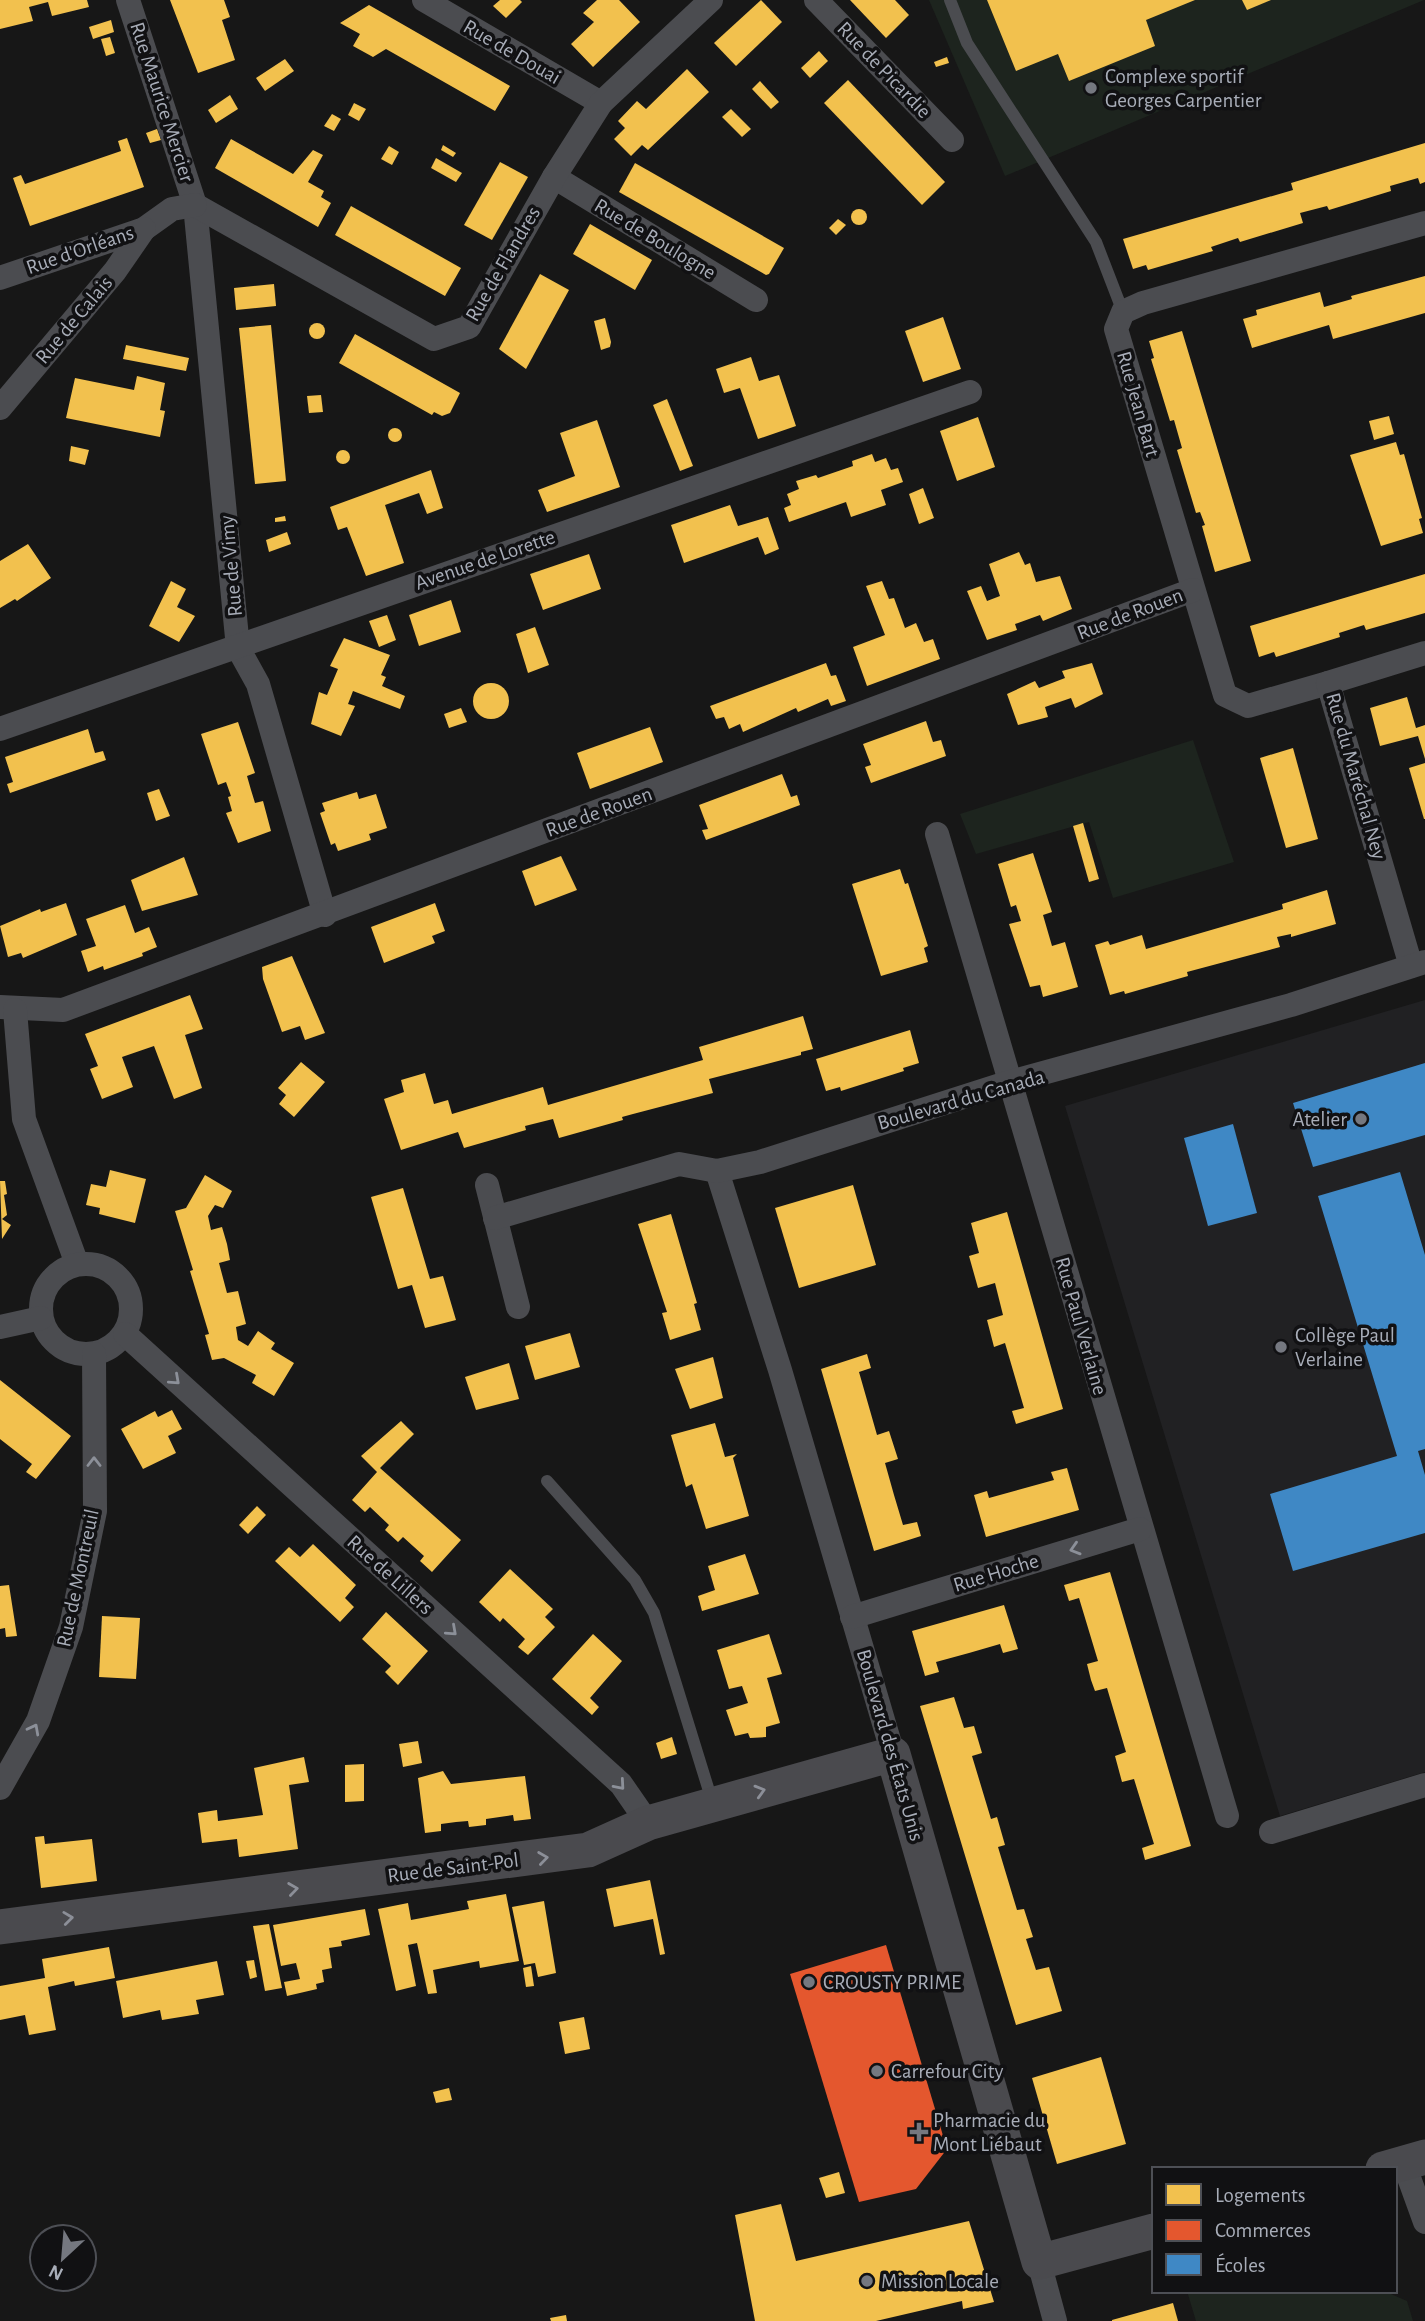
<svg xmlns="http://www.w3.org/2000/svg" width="1425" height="2321" viewBox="0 0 1425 2321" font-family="'Alegreya Sans',sans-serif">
	<rect width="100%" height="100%" fill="#171717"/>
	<polygon fill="#212123" points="1425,1000 1425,1772 1280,1816 1065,1106"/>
	<g fill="#1d241e">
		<polygon points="929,0 1424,0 1005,176"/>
		<polygon points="1193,740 1234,862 1113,898 1089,822 976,854 960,814"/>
		<polygon points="1187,2291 1384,2291 1407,2301 1413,2321 1196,2321"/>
	</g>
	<g fill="#f2c14e">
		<polygon points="0,0 87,0 89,7 52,16 48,2 29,7 33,21 0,29"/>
		<polygon points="170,0 224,0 230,17 222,20 235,60 198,73"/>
		<polygon points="500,0 520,0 522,2 506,18 493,6"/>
		<polygon points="597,0 619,0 640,22 593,67 571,44 594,22 583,13"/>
		<polygon points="761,0 782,22 736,66 714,43"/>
		<polygon points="850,0 895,0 909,15 886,38"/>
		<polygon points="987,0 1195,0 1146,20 1155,46 1069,81 1058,54 1016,71"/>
		<polygon points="1242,0 1271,0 1247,10"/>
		<polygon points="369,5 510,86 495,111 386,49 373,57 353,46 360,34 340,23"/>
		<polygon points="111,20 114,32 93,39 89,27"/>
		<polygon points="110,37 115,53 106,56 101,39"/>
		<polygon points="819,51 828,61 810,78 801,68"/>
		<polygon points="947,57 949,63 936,67 934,62"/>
		<polygon points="285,59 294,71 265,91 256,78"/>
		<polygon points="687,69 709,92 648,150 642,145 631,156 614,139 625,128 618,121 637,101 646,109"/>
		<polygon points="848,80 945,182 922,205 824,103"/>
		<polygon points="760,81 779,102 771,109 752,89"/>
		<polygon points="230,95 238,109 216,123 208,110"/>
		<polygon points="354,103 366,109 359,121 348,115"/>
		<polygon points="731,109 751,129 742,137 722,117"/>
		<polygon points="332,114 341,119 334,131 324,126"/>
		<polygon points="157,129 161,140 150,143 146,133"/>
		<polygon points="127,138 144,187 30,226 13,178 21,175 25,184 121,151 118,141"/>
		<polygon points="231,139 293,174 313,150 323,155 308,182 324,191 321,197 331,203 318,227 215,168"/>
		<polygon points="1425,143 1425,182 1420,184 1418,178 1390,186 1391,191 1329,210 1327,206 1300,213 1303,223 1240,242 1238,238 1211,247 1213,251 1148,270 1146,265 1133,269 1123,239 1293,190 1291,183"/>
		<polygon points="443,145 456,153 453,157 441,150"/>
		<polygon points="389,146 399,152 392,165 381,159"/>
		<polygon points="436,158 462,173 456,182 431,168"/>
		<polygon points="500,162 528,177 492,240 464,225"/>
		<polygon points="635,163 784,248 769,274 766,275 619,192"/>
		<polygon points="351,206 461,268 445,296 335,235"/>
		<circle cx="859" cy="217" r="8"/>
		<polygon points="838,219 846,225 836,235 829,228"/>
		<polygon points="590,224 652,260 635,290 573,254"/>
		<polygon points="540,274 569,290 526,369 499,349"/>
		<polygon points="1425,276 1425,313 1333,339 1329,325 1252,348 1243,319 1257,315 1256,310 1320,292 1324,307 1352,299 1351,296"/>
		<polygon points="274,284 276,306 236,310 234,288"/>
		<polygon points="943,317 961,369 923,382 905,331"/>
		<polygon points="605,318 611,342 610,347 601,350 594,321"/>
		<circle cx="317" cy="331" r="8"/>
		<polygon points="271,325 286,481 255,484 239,328"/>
		<polygon points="1182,331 1251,561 1215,572 1202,526 1205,525 1200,512 1196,513 1177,450 1182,448 1174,420 1170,421 1151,359 1154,358 1149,341"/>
		<polygon points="355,334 460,393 450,413 442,416 434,412 432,415 339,363"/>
		<polygon points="126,345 189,358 186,371 123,359"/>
		<polygon points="751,357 759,381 779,375 796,426 758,439 740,388 724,393 716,369"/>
		<polygon points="137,376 165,383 160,410 165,411 160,437 66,418 75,378 134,390"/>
		<polygon points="321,395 323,412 309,413 307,396"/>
		<polygon points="667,399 693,466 680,471 653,405"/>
		<polygon points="1389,416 1394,434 1374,440 1369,421"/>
		<polygon points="978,417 995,467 957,481 940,431"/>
		<polygon points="597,420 620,487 547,512 538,490 575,476 560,433"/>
		<circle cx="395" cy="435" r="7"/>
		<polygon points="1396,442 1400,455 1404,454 1422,518 1419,519 1423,533 1381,546 1350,455"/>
		<polygon points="71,446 89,450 85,465 69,461"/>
		<circle cx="343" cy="457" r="7"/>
		<polygon points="872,454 875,462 886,458 891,470 898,468 903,482 881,490 886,505 851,517 846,502 789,522 784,508 791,505 787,494 799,489 796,481 816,475 818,478 853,466 852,461"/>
		<polygon points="431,470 443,508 427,514 419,493 385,505 404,563 366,576 347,527 338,530 330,507"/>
		<polygon points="923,488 934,518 919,524 909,494"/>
		<polygon points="730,505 738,526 768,517 779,549 765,555 758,537 684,563 671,525"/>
		<polygon points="285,516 286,521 275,522 275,518"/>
		<polygon points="287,532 291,544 269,552 266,540"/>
		<polygon points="28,544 51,578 17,601 15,599 0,608 0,561"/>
		<polygon points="1019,552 1025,565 1030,563 1036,582 1060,576 1072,609 1043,621 1040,615 1015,624 1017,630 987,640 967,591 981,586 987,601 1000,596 989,564"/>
		<polygon points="589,554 601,589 543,610 530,574"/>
		<polygon points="1425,574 1425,613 1366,630 1364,625 1339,633 1340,637 1276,657 1274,652 1259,657 1250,626"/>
		<polygon points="171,581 186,589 177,607 195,616 179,642 149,626"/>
		<polygon points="882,581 889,599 894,598 905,628 916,623 924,642 933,639 940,659 867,686 853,647 885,635 866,586"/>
		<polygon points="451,600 461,632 419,646 409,615"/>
		<polygon points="387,615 396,640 379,647 369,621"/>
		<polygon points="535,627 549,665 528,673 516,634"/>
		<polygon points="344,638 390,655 381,675 386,677 382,686 405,696 400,709 353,691 348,704 355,706 341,736 311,724 319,692 327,695 338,669 330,666"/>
		<polygon points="826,663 831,676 836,675 846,701 831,706 828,699 798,712 796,708 743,732 740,724 729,729 724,717 716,719 710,706"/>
		<polygon points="1092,663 1103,694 1075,708 1071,698 1045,707 1048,717 1018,725 1007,694 1035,681 1039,688 1065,678 1062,671"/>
		<circle cx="491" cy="701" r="18"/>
		<polygon points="1407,697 1416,728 1425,725 1425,759 1418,736 1380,746 1370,708"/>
		<polygon points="461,708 467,722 449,728 444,714"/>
		<polygon points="926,721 933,742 941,740 946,756 871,783 865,767 871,765 863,744"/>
		<polygon points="238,722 255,773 247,776 251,790 255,803 263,801 271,831 238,843 226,813 232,811 228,797 231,796 226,782 218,785 201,734"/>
		<polygon points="650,727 663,762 590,789 577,753"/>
		<polygon points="88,729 95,753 103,751 106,760 10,793 7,784 13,782 5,757"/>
		<polygon points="1293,748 1318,839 1286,848 1260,758"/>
		<polygon points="1425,763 1425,819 1424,819 1409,768"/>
		<polygon points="782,774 791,797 797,795 800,805 706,840 702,830 708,829 699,805"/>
		<polygon points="159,789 170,816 156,821 147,793"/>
		<polygon points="357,792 359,799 376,794 387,828 369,834 371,840 338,851 335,843 331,845 320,813 325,811 322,803"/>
		<polygon points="1083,823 1099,879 1089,882 1073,826"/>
		<polygon points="1033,853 1052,912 1043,915 1052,946 1065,942 1078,987 1043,997 1040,985 1030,987 1009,924 1021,921 1016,905 1011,907 998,864"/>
		<polygon points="561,856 577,890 535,906 522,871"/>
		<polygon points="184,857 198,895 142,911 131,880"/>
		<polygon points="900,869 905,884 908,883 928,946 924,948 928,962 881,976 852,884"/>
		<polygon points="1327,890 1336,924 1291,937 1291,934 1277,937 1280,947 1187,972 1188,976 1125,994 1124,991 1110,995 1095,945 1108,941 1110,945 1142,935 1146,949 1283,909 1282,904"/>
		<polygon points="66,903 77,935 23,958 21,953 8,957 0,926 40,909 41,912"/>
		<polygon points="435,903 445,931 432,936 435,943 384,963 371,927"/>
		<polygon points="125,905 135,933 149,927 157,947 142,953 143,956 104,970 103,966 88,972 81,951 96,946 86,919"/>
		<polygon points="292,956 325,1033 305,1040 300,1026 282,1032 263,979 262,967"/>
		<polygon points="190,995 203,1029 185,1035 202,1088 174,1099 154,1046 122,1057 133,1087 102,1099 90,1069 98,1066 85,1034"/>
		<polygon points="803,1016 813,1049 801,1052 801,1055 709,1079 713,1093 633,1114 622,1117 623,1120 559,1138 553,1119 525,1126 526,1130 464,1148 458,1132 401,1150 384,1099 404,1092 401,1080 425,1073 434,1104 448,1100 452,1114 543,1087 548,1105 703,1060 699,1047"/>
		<polygon points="910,1030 919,1063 903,1068 904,1071 841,1091 840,1087 826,1091 816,1059"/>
		<polygon points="301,1062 325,1082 294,1117 279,1104 286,1095 278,1088"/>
		<polygon points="110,1170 146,1179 135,1223 99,1214 100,1208 86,1205 91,1184 106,1187"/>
		<polygon points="205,1175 232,1191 223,1208 215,1205 208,1216 211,1230 222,1227 227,1244 230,1260 219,1263 227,1293 238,1291 246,1324 236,1327 238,1340 248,1346 258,1331 275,1343 271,1349 294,1363 274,1396 252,1383 256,1375 224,1358 212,1360 205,1335 209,1334 190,1271 193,1270 175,1211 186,1208"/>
		<polygon points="0,1181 5,1181 7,1194 4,1195 7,1215 2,1219 11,1225 2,1239"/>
		<polygon points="853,1185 876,1265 799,1288 775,1208"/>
		<polygon points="403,1188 430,1279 443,1276 456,1320 425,1328 412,1285 398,1289 371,1197"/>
		<polygon points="1007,1212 1063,1409 1016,1424 1012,1411 1024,1408 1005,1343 994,1347 987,1320 1003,1315 995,1283 978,1288 969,1256 979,1253 971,1223"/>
		<polygon points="671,1214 697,1303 694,1304 701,1330 670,1340 662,1313 667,1312 638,1224"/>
		<polygon points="570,1333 580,1367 535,1380 525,1346"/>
		<polygon points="867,1354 871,1368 859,1372 877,1435 889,1431 898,1459 885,1463 894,1495 903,1525 917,1522 921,1536 874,1551 821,1369"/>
		<polygon points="713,1357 723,1398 690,1409 675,1369"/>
		<polygon points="509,1363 519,1399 476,1410 465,1377"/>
		<polygon points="0,1380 71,1436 36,1479 26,1472 32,1464 0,1439"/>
		<polygon points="172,1410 182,1429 168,1436 176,1453 143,1469 121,1429 155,1411 158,1417"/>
		<polygon points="401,1421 414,1434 380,1468 461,1540 432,1572 420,1561 424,1556 403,1537 398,1542 385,1530 389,1525 370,1507 365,1512 352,1500 377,1472 361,1456"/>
		<polygon points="715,1423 725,1457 737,1454 733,1458 749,1516 706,1529 692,1484 686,1487 671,1435"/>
		<polygon points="1067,1468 1079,1510 986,1537 974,1495 987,1491 989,1498 1054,1480 1051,1472"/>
		<polygon points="257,1506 266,1515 248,1534 239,1525"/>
		<polygon points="313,1544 356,1585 345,1598 354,1607 340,1622 275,1561 289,1547 300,1557"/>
		<polygon points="745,1554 759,1594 702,1611 698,1596 715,1590 708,1566"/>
		<polygon points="510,1569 553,1609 545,1617 555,1627 528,1655 518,1647 525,1639 503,1618 500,1622 479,1602"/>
		<polygon points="1110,1572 1191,1846 1145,1860 1142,1848 1154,1844 1134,1779 1122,1782 1115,1756 1126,1752 1107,1688 1095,1691 1091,1680 1087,1664 1098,1661 1079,1598 1069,1601 1064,1585"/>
		<polygon points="9,1585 17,1636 6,1637 5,1628 0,1629 0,1586"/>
		<polygon points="1004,1605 1018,1649 1003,1653 1000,1644 969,1653 936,1662 939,1672 925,1676 912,1631"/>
		<polygon points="386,1612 428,1651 398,1685 385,1672 391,1666 362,1639"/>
		<polygon points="102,1616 140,1618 136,1679 99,1677"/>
		<polygon points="593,1634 622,1661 590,1698 599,1707 592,1715 552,1679"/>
		<polygon points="769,1634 782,1674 767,1678 780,1723 766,1727 766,1737 750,1738 748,1733 735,1736 726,1710 748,1703 742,1686 729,1689 717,1650"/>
		<polygon points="954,1697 964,1728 974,1726 982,1753 972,1756 991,1819 997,1817 1005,1845 998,1847 1017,1910 1024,1909 1033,1937 1026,1939 1036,1970 1049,1967 1062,2011 1016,2025 920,1706"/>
		<polygon points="672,1737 677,1754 661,1759 656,1743"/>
		<polygon points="418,1741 422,1763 403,1767 399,1744"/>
		<polygon points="304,1757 309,1782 289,1785 298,1849 239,1857 237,1839 202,1843 198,1813 217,1810 218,1821 263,1815 254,1768"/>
		<polygon points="364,1764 364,1801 345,1802 345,1765"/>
		<polygon points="443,1771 451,1784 525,1776 531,1819 514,1821 513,1815 486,1819 486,1825 469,1827 468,1821 456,1822 441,1824 441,1831 425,1833 418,1778"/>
		<polygon points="44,1836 45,1844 92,1839 97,1881 41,1888 35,1837"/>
		<polygon points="650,1880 665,1954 660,1955 653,1919 614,1927 606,1889"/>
		<polygon points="506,1894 519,1961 480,1968 479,1961 433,1970 437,1993 428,1994 417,1943 408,1945 416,1986 396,1991 378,1909 408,1903 411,1920 469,1909 467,1901"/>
		<polygon points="544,1901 556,1973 538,1977 535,1963 524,1965 512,1907"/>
		<polygon points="365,1909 370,1935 341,1941 342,1946 329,1948 332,1968 322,1970 324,1982 316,1984 317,1989 287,1996 284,1982 300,1979 296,1963 281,1966 273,1925"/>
		<polygon points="269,1924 282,1988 265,1991 253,1926"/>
		<polygon points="109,1947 115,1978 75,1986 74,1981 48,1987 56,2030 29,2035 25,2015 0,2020 0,1986 45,1978 42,1959"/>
		<polygon points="254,1960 257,1977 250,1979 246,1961"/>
		<polygon points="217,1961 224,1995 196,2000 199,2014 162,2020 160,2010 123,2018 116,1981"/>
		<polygon points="531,1966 534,1986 526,1987 523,1968"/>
		<polygon points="584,2017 590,2049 565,2054 559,2022"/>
		<polygon points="1101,2057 1126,2144 1057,2164 1032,2078"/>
		<polygon points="449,2088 452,2100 436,2103 433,2092"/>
		<polygon points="839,2172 845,2193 826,2198 819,2178"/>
		<polygon points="781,2204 796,2261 969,2221 994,2302 963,2309 962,2301 876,2321 755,2321 735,2215"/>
		<polygon points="1173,2303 1178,2321 1112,2321 1112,2320"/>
		<polygon points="566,2315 567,2321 551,2321 550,2318"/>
	</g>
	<polygon fill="#e4572e" points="886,1945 947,2149 916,2189 859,2202 790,1974"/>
	<g fill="#3f88c5">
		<polygon points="1425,1063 1425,1135 1313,1167 1293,1103"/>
		<polygon points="1233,1124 1257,1213 1208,1226 1184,1138"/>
		<polygon points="1400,1172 1425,1255 1425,1449 1418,1451 1425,1475 1425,1533 1293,1571 1270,1494 1397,1456 1318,1196"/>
	</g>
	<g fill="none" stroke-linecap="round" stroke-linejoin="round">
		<g stroke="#4b4c50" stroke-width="12">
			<polyline points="950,0 967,43 1096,242 1123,312"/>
			<polyline points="547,1481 635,1580 654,1613 713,1804"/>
		</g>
		<g stroke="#4b4c50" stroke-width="24">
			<polyline points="128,0 195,205 238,648 258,684 325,915"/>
			<polyline points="424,0 601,103"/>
			<polyline points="816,0 952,140"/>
			<polyline points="554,177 756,300"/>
			<polyline points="195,205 434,339 469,327 554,177 601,103 711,0"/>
			<polyline points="0,278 144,229 172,209 195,205"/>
			<polyline points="0,408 115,271 144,229"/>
			<polyline points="1328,683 1248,706 1225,695 1116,329 1123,312 1143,303 1425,223"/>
			<polyline points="0,729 970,392"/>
			<polyline points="937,834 1227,1816"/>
			<polyline points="1411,966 1328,683 1425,653"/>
			<polyline points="0,1007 63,1010 1193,590"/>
			<polyline points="15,1010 24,1119 77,1264"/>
			<polyline points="717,1171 780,1370 893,1754"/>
			<polyline points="487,1185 518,1307"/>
			<polyline points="495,1218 679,1164 717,1171 760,1162 1010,1082 1291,1005 1425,962"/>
			<circle cx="86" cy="1309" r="45"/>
			<polyline points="0,1327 41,1318"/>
			<polyline points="125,1334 621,1784 648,1823"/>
			<polyline points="852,1617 1140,1529"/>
			<polyline points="0,1788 38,1721 71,1627 95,1511 94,1354"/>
			<polyline points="1271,1832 1425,1785"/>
			<polyline points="1404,2164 1425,2222"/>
			<polyline points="1039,2262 1055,2321"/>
		</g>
		<g stroke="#4a4a4e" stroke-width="35">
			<polyline points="0,1927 588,1850 648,1823 893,1754 1039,2262 1154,2231"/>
			<polyline points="1383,2169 1425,2157"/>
		</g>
	</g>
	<defs><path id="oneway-chevron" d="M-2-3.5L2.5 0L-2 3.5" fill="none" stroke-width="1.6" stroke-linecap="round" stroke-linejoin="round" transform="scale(1.75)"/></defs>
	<g stroke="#8c9099">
		<use href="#oneway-chevron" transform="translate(175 1380) rotate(42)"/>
		<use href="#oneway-chevron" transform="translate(94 1462) rotate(-90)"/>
		<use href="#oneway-chevron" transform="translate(1075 1549) rotate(163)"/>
		<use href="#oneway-chevron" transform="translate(452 1631) rotate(42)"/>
		<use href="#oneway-chevron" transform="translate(34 1729) rotate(-62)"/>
		<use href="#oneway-chevron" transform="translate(620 1785) rotate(49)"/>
	</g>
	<g stroke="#8c8f98">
		<use href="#oneway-chevron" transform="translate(760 1791) rotate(-16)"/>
		<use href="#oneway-chevron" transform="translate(543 1858) rotate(-8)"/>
		<use href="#oneway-chevron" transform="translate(293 1889) rotate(-8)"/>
		<use href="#oneway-chevron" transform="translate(68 1918) rotate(-7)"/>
	</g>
	<g fill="#757880" stroke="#111113" stroke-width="2.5">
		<circle cx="1091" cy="88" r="7"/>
		<circle cx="1361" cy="1119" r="7"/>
		<circle cx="1281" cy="1347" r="7"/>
		<circle cx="809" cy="1982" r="7"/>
		<circle cx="877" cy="2071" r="7"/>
		<path d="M915.5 2121.5h7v7h7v7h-7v7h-7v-7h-7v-7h7z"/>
		<circle cx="867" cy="2281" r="7"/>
	</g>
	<g text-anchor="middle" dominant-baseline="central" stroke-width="7" stroke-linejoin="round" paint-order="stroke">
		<g font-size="21" fill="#a8adb8" stroke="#111113">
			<text transform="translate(512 52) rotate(30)">Rue de Douai</text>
			<text transform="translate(884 70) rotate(46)">Rue de Picardie</text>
			<text transform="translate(162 102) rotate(72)">Rue Maurice Mercier</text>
			<text transform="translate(655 239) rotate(31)">Rue de Boulogne</text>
			<text transform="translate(80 250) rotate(-19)">Rue d'Orléans</text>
			<text transform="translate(503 264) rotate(-60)">Rue de Flandres</text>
			<text transform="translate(74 320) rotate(-50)">Rue de Calais</text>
			<text transform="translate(1138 404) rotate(74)">Rue Jean Bart</text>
			<text transform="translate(485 560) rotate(-19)">Avenue de Lorette</text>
			<text transform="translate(231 566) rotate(-95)">Rue de Vimy</text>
			<text transform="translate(1130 614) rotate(-21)">Rue de Rouen</text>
			<text transform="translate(1356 776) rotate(74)">Rue du Maréchal Ney</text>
			<text transform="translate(599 812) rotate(-20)">Rue de Rouen</text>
			<text transform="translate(961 1100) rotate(-16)">Boulevard du Canada</text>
			<text transform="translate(1081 1326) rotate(74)">Rue Paul Verlaine</text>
			<text transform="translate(996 1573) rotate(-17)">Rue Hoche</text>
			<text transform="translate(390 1575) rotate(42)">Rue de Lillers</text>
			<text transform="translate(78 1578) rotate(-78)">Rue de Montreuil</text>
			<text transform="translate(890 1745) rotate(74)">Boulevard des États Unis</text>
			<text transform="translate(453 1868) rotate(-7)">Rue de Saint-Pol</text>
		</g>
		<g font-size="21" fill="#a8adb8" stroke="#111113" text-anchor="start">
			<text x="1105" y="76">Complexe sportif<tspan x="1105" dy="24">Georges Carpentier</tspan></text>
			<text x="1347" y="1119" text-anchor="end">Atelier</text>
			<text x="1295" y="1335">Collège Paul<tspan x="1295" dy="24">Verlaine</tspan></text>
			<text x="823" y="1982">CROUSTY PRIME</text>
			<text x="891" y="2071">Carrefour City</text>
			<text x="933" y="2120">Pharmacie du<tspan x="933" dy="24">Mont Liébaut</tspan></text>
			<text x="881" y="2281">Mission Locale</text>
		</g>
	</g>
	<rect x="1152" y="2167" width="245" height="126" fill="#111113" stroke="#4d4f55" stroke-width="2"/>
	<rect x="1166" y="2184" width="35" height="21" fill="#f2c14e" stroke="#4d4f55" stroke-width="2"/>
	<text x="1215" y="2202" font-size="21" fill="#a8adb8">Logements</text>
	<rect x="1166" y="2220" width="35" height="21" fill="#e4572e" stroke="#4d4f55" stroke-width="2"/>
	<text x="1215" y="2237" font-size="21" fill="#a8adb8">Commerces</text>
	<rect x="1166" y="2254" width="35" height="21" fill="#3f88c5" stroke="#4d4f55" stroke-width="2"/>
	<text x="1215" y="2272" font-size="21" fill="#a8adb8">Écoles</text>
	<g transform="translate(63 2258) rotate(206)"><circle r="33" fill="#111113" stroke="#4d4f55" stroke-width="2"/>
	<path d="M0-5L12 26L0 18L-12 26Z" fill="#757880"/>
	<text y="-10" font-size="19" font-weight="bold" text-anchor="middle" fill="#a8adb8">N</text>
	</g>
</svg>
